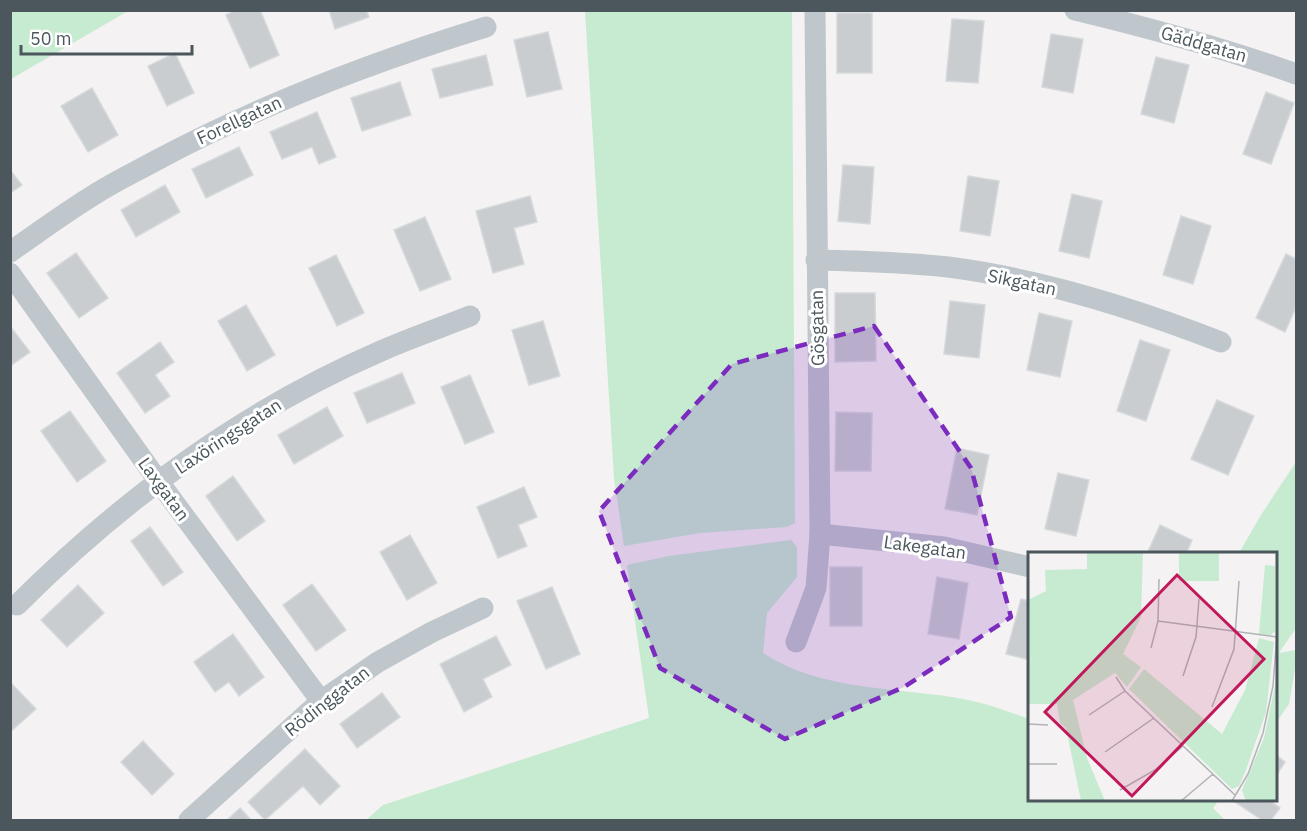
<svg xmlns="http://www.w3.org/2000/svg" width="1307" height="831" viewBox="0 0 1307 831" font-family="'IBM Plex Sans',sans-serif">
	<rect width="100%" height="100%" fill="#f4f2f2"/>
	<g fill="#c6ebd0">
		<polygon points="11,10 128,10 128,11 11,79"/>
		<polygon points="585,11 792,11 795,523 787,527 700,533 624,546 614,478"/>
		<polygon points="1296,462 1296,628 1279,653 1296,650 1296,663 1289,704 1276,723 1276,554 1239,553 1261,515"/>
		<path d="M791 540 797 547V577L767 613 763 653C824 693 899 686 968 700 989 704 1009 712 1029 719L1030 800H1219L1213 808 1225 820H366L383 805 649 718 627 565 669 556Z"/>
	</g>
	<g fill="#c9cdd0" stroke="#d6d9dc" stroke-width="1.5">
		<polygon points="236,10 260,10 279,55 250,68 226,15"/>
		<polygon points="329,10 366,10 369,17 335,29"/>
		<rect x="837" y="13" width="35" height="60"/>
		<polygon points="952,19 984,21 978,83 946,81"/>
		<polygon points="548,32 562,89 527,97 514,40"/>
		<polygon points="1051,34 1083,39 1073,93 1042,87"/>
		<polygon points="175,53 194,93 167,106 148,66"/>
		<polygon points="486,55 493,85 440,98 432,69"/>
		<polygon points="1156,57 1189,65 1174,123 1141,114"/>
		<polygon points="400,82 411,115 362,131 351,98"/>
		<polygon points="92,88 118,135 88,152 61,106"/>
		<polygon points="1266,92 1294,103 1271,164 1243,154"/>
		<polygon points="317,112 336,157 319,164 312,147 282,159 270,132"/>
		<polygon points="239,147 253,175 206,198 192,169"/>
		<polygon points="843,165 874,167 870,224 838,221"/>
		<polygon points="10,170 22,185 10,193"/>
		<polygon points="968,176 999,181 990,236 960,231"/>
		<polygon points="165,185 180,212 136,237 121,210"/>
		<polygon points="1072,194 1102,201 1089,258 1059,251"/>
		<polygon points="530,196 537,222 514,228 524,264 493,273 476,211"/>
		<polygon points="1181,216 1211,226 1193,284 1163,275"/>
		<polygon points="425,217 451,279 420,291 394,230"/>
		<polygon points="76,253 108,298 79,318 47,273"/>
		<polygon points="1286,254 1296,259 1296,307 1285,332 1256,318"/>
		<polygon points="336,255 364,313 337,326 309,268"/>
		<polygon points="835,293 875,293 876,361 835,362"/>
		<polygon points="950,301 985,305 979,358 944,354"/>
		<polygon points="246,305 275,355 247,371 218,321"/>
		<polygon points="1039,313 1072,321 1060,377 1027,370"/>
		<polygon points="543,321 560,376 529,385 512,330"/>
		<polygon points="10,326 30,352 10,366"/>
		<polygon points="1140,340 1170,350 1146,421 1117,411"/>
		<polygon points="160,342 174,362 155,375 170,396 145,413 117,373"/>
		<polygon points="402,373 415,403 367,423 354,393"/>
		<polygon points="470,375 494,432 465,444 441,387"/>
		<polygon points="1217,400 1254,416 1228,475 1191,459"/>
		<polygon points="327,407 343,436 294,464 278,435"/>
		<polygon points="70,411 106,461 77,482 41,431"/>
		<polygon points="836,412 872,413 871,471 835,471"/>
		<polygon points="957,448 989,455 977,515 945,509"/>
		<polygon points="1058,473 1089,480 1076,536 1045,529"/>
		<polygon points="233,476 265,521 237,541 206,496"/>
		<polygon points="524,487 537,517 518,525 527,546 498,558 477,507"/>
		<polygon points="1160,525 1192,540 1186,554 1147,554"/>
		<polygon points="150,527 183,572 163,586 131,541"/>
		<polygon points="410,535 437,583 407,600 380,552"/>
		<rect x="830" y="567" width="32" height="59"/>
		<polygon points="937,577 968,583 959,639 928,634"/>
		<polygon points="312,584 346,630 316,651 283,605"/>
		<polygon points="78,585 104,613 67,647 41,620"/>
		<polygon points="552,587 580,654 546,669 517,601"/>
		<polygon points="1021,599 1030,601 1030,660 1006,654"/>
		<polygon points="233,634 264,677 239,696 229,682 215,692 194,662"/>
		<polygon points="496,636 511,665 483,679 492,697 464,712 440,664"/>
		<polygon points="10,682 36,709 10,732"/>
		<polygon points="382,693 400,717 357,748 340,724"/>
		<polygon points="143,741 174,774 152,795 121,762"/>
		<polygon points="305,749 340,786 320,805 303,786 265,820 248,802"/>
		<polygon points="1276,755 1285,762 1276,776"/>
		<polygon points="1232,800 1269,800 1280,808 1271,820 1262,820"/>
		<polygon points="240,808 251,820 227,820"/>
	</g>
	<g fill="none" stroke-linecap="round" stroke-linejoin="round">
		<g stroke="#bfc7cc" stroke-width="21">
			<path d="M1075 10C1150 28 1224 48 1296 74"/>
			<path d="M10 252C39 232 67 211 97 193 116 181 137 171 157 160 262 104 372 62 486 27"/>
			<path d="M816 260C860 261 904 262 948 267 1042 279 1134 308 1221 342"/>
			<polyline points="10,273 159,482 321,701"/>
			<polyline points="820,534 944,547 1030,567"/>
			<path d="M17 605C122 500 244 410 381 351 410 338 440 328 470 316"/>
			<polyline points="796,642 816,588 820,534 815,10"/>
			<polyline points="189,820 321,701 378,662 432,632 483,608"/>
		</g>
	</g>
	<path fill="#7b2cbf" fill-opacity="0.2" stroke="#7b2cbf" stroke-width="4.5" stroke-dasharray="12 8" stroke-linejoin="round" d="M874 326 971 468 1011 617 904 687 785 739 660 668 599 511 732 364Z"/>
	<g text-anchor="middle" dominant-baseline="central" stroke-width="6" stroke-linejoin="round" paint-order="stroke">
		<g font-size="18" fill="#4b575d" stroke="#fff">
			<text transform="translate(1204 44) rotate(16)">Gäddgatan</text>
			<text transform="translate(239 120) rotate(-25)">Forellgatan</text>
			<text transform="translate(1022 282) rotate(12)">Sikgatan</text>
			<text transform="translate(817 328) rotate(-91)">Gösgatan</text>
			<text transform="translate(228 436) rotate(-33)">Laxöringsgatan</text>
			<text transform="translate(164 489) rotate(54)">Laxgatan</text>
			<text transform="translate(925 547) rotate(8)">Lakegatan</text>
			<text transform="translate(327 701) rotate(-38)">Rödinggatan</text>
		</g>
	</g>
	<g transform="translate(1028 552)">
		<rect width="249" height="249" fill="#f4f2f2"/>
		<path d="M59 0H115L113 65 95 102 113 115 99 135 87 121 45 148 59 206 77 249H53L38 176 32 171 29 152H0V48L18 39 17 18 59 17ZM151 0H191V29H151ZM237 13 247 14V79L243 83 231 82ZM231 86 246 90 238 160 218 218 211 234 204 237 101 137 116 117 194 182 217 138ZM249 124V249H218L214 238 236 186Z" fill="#c6ebd0"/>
		<path fill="none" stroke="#b0b4b6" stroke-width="1.5" d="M130 69 249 85M123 96 130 69 131 27M155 124 168 85 171 47M88 125 97 139 207 243M184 155 206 97 211 29M61 163 97 139M0 172 20 173M77 200 126 166M0 212H29M92 238 127 218 155 194M153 249 185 222M204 249 220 222 235 181 245 134 249 82"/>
		<path fill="#c2185b" fill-opacity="0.15" stroke="#c2185b" stroke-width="3" d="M149 23 236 107 104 244 17 160Z"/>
		<rect width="249" height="249" fill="none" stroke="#4b575d" stroke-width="3"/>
	</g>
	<rect width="1307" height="831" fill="none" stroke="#4b575d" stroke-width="24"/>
	<path d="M21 45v9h171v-9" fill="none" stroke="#4b575d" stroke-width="3"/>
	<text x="30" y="45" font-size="18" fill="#4b575d" stroke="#ffffff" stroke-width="4.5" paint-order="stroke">50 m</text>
</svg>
